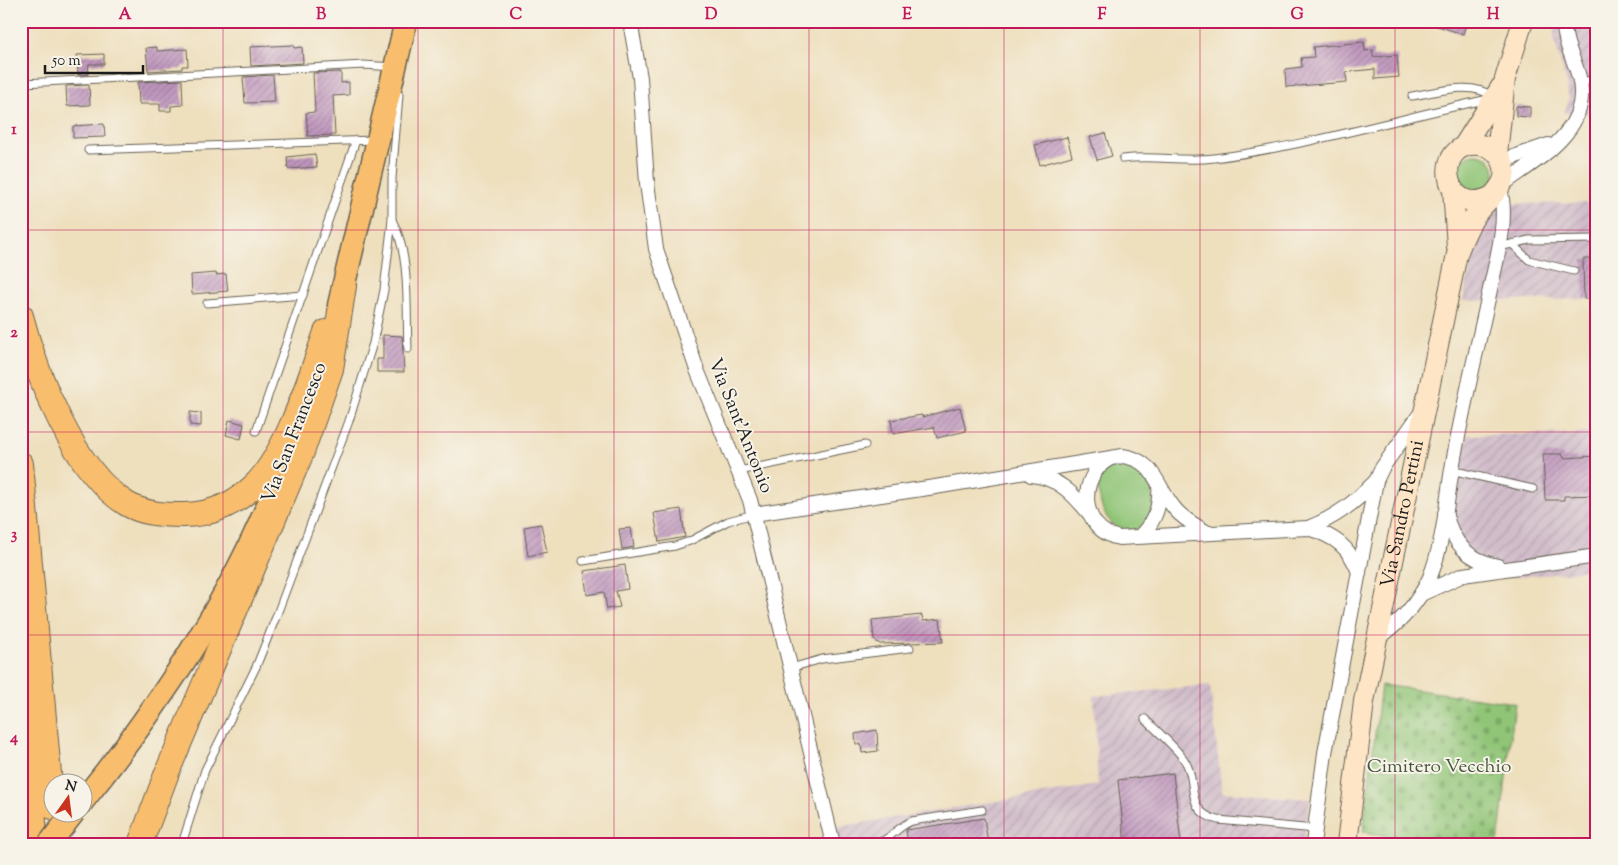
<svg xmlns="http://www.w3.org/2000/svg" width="1618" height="865" viewBox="0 0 1618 865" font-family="'Sorts Mill Goudy',serif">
	<defs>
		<pattern id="industrial-furrows" width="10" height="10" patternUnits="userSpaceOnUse" patternTransform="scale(1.25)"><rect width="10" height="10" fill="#d1bdca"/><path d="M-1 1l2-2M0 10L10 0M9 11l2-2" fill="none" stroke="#b3a2ad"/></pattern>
		<pattern id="cemetery-stones" width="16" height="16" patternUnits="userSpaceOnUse" patternTransform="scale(1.25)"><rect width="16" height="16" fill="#90c577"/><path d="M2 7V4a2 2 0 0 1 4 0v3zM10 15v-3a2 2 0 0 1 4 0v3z" fill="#7ca966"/></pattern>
		<pattern id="building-hatch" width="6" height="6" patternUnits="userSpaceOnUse" patternTransform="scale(1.25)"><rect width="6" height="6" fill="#bf96be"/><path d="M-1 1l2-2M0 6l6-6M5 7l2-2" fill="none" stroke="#9a7a9a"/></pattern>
	</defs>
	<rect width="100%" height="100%" fill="#f7f3e8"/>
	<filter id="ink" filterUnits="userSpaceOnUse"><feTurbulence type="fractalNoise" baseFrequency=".02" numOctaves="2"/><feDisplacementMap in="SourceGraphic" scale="10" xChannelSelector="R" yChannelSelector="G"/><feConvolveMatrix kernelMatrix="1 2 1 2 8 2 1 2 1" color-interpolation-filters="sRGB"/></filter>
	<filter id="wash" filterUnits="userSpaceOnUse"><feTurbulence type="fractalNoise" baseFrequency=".0096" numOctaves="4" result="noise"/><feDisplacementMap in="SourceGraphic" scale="20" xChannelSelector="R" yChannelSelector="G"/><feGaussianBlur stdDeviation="1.12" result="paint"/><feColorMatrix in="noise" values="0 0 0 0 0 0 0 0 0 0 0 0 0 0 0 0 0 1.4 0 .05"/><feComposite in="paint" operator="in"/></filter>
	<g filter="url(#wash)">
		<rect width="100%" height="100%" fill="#eedfbd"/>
		<g fill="url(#industrial-furrows)">
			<polygon points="1554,21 1597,21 1597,114 1564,113 1569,99 1566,81 1554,39"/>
			<polygon points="1597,203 1597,299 1463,301 1473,253 1482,228 1497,204"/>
			<polygon points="1597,433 1597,568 1566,573 1485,579 1462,558 1451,511 1467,435"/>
			<polygon points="1210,685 1222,792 1310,799 1303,844 840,844 836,827 1098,785 1094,696"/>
		</g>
		<g fill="#90c577" stroke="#56704a">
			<circle cx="1476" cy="173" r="19"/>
			<path d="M1130 460 1151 480 1153 508 1141 527C1103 546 1085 476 1111 464 1116 462 1124 461 1130 460Z"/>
		</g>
		<polygon fill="url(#cemetery-stones)" stroke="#56704a" points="1381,685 1515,703 1498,844 1440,844 1363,832"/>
		<g id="blocks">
			<g fill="url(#building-hatch)">
				<polygon points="1431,21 1467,21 1463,34 1431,24"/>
				<polygon points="1364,42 1365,51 1373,50 1373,57 1397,55 1399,77 1375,79 1375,69 1346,72 1347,82 1286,87 1285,69 1302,67 1301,58 1314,57 1313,47"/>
				<polygon points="293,45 294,48 302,47 303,63 251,66 250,47"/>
				<polygon points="157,47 157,51 187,49 188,66 182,66 182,69 148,71 146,48"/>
				<polygon points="104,54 104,64 89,64 88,74 78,75 77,55"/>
				<polygon points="341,72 341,83 349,82 349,95 333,96 335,135 308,136 306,113 315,112 313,73"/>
				<polygon points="273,75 275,102 245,103 243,77"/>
				<polygon points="182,80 183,105 171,106 171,111 160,111 160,104 139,104 138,82"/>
				<polygon points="89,85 90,105 67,106 66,86"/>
				<polygon points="1516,106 1530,107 1530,117 1516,116"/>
				<polygon points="104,124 105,137 73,138 73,126"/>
				<polygon points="1105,133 1112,156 1097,160 1090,137"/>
				<polygon points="1067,137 1072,156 1040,165 1035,145"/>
				<polygon points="315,154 317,167 288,169 287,157"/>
				<polygon points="1583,259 1597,259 1597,299 1584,299"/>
				<polygon points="216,273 216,275 226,274 228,291 192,294 191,275"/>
				<polygon points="383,335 402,336 404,372 377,372 377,359 383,359"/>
				<polygon points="960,407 966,431 937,438 934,427 893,434 891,420 922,415 922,417"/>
				<polygon points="190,412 201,413 201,426 190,425"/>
				<polygon points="229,420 244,424 241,439 226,435"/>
				<polygon points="1543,454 1562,454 1564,458 1597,456 1597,495 1564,496 1564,500 1545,500"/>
				<polygon points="681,509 685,537 659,542 654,513"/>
				<polygon points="541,524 547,552 528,556 524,527"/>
				<polygon points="631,528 634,547 622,549 619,529"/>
				<polygon points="625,565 628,589 616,591 620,607 607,609 604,592 587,595 584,571"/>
				<polygon points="922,615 923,621 940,619 943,642 880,644 874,640 872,620"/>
				<polygon points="877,730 878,751 862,753 861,744 856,744 855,734"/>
				<polygon points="1173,773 1181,844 1125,844 1118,780"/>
				<polygon points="984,818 988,844 908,844 906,830"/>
			</g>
		</g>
	</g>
	<g filter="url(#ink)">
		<use href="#blocks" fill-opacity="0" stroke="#666054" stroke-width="1"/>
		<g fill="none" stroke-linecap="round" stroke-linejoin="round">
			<defs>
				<g id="service">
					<polyline points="24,83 364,65 393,67"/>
					<polyline points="1580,83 1597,78"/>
					<path d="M1412 96C1438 92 1471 80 1494 97"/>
					<polyline points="88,150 374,140"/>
					<path d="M1123 159C1154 155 1183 162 1214 158 1307 146 1397 119 1488 99"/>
					<path d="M392 220C411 254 406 310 408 349"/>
					<polyline points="1512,244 1529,260 1574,271"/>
					<polyline points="1499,247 1529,240 1597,239"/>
					<polyline points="207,303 303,295"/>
					<polyline points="256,431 356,140"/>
					<polyline points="1451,470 1533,489"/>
					<polyline points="739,471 865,445"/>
					<polyline points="583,561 675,546 690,541 728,521 754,514"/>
					<polyline points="791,668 822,659 910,648"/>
					<path d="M1145 719C1157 731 1172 744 1183 758 1200 780 1182 811 1218 820L1315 829"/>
					<polyline points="182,844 205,770 256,667 276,617 349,421 373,343 384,290 392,220 392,178 399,95"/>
					<path d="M876 844C891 839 898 826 912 821L982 810"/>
				</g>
				<g id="minor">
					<polyline points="630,21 640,78 647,183 656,249 697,370 750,500 833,844"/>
					<polyline points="1502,161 1548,145"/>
					<path d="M1502 185C1537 159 1593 130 1579 77 1574 58 1563 42 1564 21"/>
					<path d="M1109 459C1077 477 1080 530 1119 538L1308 528C1337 517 1355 502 1376 481"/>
					<path d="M1031 475C1058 477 1073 494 1089 513"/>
					<path d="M1445 513C1453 543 1467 560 1498 566"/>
					<path d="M754 514 935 487 1123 456C1155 460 1157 488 1175 509 1183 519 1195 525 1206 532"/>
					<path d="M1308 528C1334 536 1349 546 1359 572"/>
					<path d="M1140 536C1155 522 1161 506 1159 485"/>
					<polyline points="1421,594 1463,575 1597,556"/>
					<path d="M1376 639C1399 625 1419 602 1430 577 1446 537 1447 489 1456 447 1465 398 1477 349 1488 299 1495 263 1509 224 1500 188"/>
					<polyline points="1313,844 1325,753 1376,481 1382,468 1420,414"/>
				</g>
				<g id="secondary">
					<polyline points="1463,147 1501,87"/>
					<polyline points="1497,154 1505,79 1523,21"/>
					<polyline points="1453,189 1457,247"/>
					<path id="s1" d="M1347 844 1364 701 1457 254C1462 241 1467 228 1475 216 1486 198 1515 184 1501 159 1497 151 1488 146 1480 145 1430 139 1443 222 1492 196"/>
				</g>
				<g id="primary">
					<polyline points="339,305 406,21"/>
					<path d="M82 802C157 709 227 606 272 495"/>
				</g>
				<g id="trunk">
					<path d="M21 316C36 374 74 472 127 504 144 514 164 515 183 515 212 515 236 504 257 483 289 448 310 377 326 332"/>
					<polyline points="21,464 52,807"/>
					<polyline points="21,686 36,844"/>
					<polyline points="140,844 168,770 302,452 331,369 344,286"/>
				</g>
			</defs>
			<use href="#service" stroke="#666054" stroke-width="9"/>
			<use href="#minor" stroke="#666054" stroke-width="16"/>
			<use href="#secondary" stroke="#666054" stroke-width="22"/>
			<use href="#primary" stroke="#666054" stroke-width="25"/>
			<use href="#trunk" stroke="#666054" stroke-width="26"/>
			<use href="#service" stroke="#fff" stroke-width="7"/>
			<use href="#minor" stroke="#fff" stroke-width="14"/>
			<use href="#secondary" stroke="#fde5c5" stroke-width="20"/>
			<use href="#primary" stroke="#f9be6d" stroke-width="22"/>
			<use href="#trunk" stroke="#f9be6d" stroke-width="24"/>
			<defs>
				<polyline id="primary-bridge" points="49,844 74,812"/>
			</defs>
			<use href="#primary-bridge" stroke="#666054" stroke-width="25" stroke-linecap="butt"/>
			<use href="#primary-bridge" stroke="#f9be6d" stroke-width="22"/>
		</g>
	</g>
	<path fill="none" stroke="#c2185b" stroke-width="1" stroke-opacity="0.55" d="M223 21V844M418 21V844M614 21V844M809 21V844M1004 21V844M1200 21V844M1395 21V844M21 230H1597M21 432H1597M21 635H1597"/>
	<g text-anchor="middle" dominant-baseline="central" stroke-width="4" stroke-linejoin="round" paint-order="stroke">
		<g font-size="19" fill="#1c1c1c" stroke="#f7f3e8">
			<text transform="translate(740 426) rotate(68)">Via Sant'Antonio</text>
			<text transform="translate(295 433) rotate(-69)">Via San Francesco</text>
			<text stroke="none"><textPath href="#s1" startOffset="335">Via Sandro Pertini</textPath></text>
		</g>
		<g font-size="19" fill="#45573c" stroke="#f7f3e8">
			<text x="1439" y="767">Cimitero Vecchio</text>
		</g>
	</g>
	<rect width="1618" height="865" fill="none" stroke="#f7f3e8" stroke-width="55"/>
	<g transform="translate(68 798) rotate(14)"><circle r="24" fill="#f7f3e8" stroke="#9f9d96"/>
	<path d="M0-4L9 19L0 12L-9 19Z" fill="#c8321e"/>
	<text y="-8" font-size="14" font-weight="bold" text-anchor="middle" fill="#1c1c1c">N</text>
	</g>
	<path d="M45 65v8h98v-8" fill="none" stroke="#1c1c1c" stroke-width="2.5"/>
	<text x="52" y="65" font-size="15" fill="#1c1c1c" stroke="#f7f3e8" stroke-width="4" paint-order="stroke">50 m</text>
	<rect x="28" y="28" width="1562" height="810" fill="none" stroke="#c2185b" stroke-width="2"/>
	<g font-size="16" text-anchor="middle" font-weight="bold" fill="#c2185b">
		<text x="125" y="19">A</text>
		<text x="321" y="19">B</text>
		<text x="516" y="19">C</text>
		<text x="711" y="19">D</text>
		<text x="907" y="19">E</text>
		<text x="1102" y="19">F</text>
		<text x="1297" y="19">G</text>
		<text x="1493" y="19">H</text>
		<text x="14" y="134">1</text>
		<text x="14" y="337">2</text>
		<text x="14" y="539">3</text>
		<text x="14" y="742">4</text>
	</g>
</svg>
